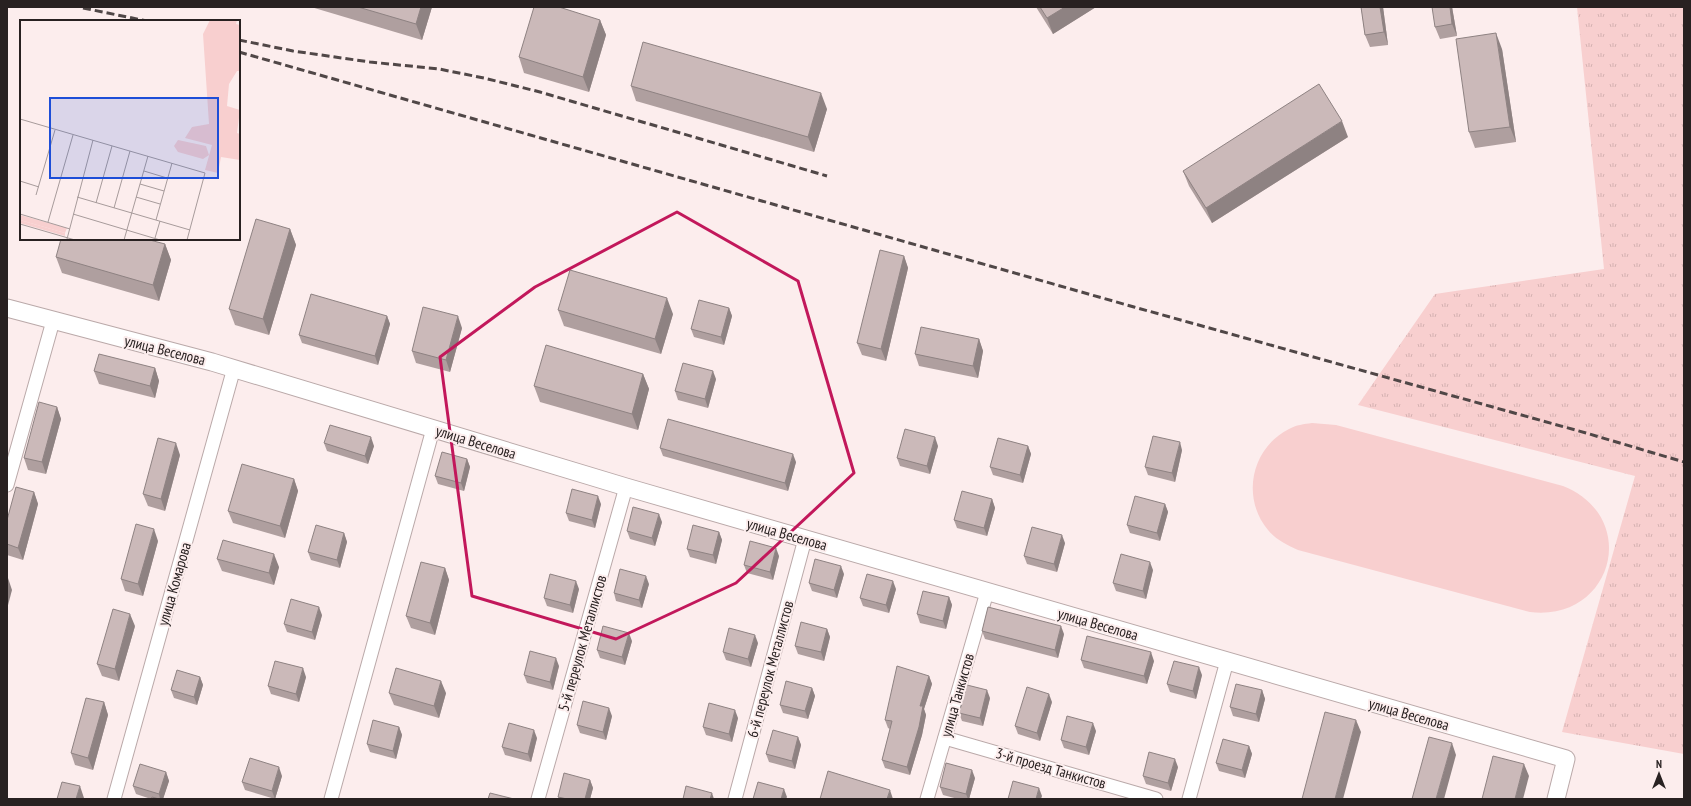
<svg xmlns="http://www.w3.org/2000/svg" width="1691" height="806" viewBox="0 0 1691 806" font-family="'PT Sans Narrow',sans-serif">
	<defs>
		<pattern id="grass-tufts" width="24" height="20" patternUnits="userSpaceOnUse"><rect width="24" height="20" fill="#f8cfcf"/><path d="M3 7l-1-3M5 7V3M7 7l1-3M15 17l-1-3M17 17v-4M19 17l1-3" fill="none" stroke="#d5b1b1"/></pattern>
	</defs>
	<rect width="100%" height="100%" fill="#fceded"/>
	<polygon fill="url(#grass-tufts)" points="1577,7 1684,7 1684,754 1562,732 1635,476 1358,405 1435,294 1604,269"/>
	<path fill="#f8cfcf" d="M1312 423 1336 425 1563 486C1641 517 1613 622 1530 612L1298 550C1287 545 1276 540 1268 530 1241 498 1251 448 1289 429 1296 425 1304 424 1312 423Z"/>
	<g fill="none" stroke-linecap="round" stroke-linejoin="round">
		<defs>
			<g id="minor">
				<polyline points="7,485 53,321"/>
				<polyline points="945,738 1156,799"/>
				<polyline points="114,799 234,368"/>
				<polyline points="331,799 433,429"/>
				<polyline points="538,799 626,487"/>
				<polyline points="735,799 805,539"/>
				<polyline points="927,799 987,592"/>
				<polyline points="1189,799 1227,661"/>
			</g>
			<polyline id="tertiary" points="7,308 212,362 626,487 1566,759 1556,799"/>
		</defs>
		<use href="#minor" stroke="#baa9a9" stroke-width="15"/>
		<use href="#tertiary" stroke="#baa9a9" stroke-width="19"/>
		<use href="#minor" stroke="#fff" stroke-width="13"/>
		<use href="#tertiary" stroke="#fff" stroke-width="17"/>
		<g stroke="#504747" stroke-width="3" stroke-dasharray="8 4" stroke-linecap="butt">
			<polyline points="83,8 147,21"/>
			<polyline points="239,40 293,51 370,62 439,69 484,78 540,92 827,176"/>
			<polyline points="239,52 1134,307 1586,433 1684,462"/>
		</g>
	</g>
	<g fill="#af9f9f">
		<polygon points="311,7 432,7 422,40"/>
		<polygon points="1036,7 1096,7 1053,34"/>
		<polygon points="1361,7 1383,7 1388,45 1370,47 1365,35"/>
		<polygon points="1452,7 1457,36 1440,39 1435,27"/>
		<polygon points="600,20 606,35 589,92 524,73 519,57"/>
		<polygon points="1502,49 1516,142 1475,148 1469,132"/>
		<polygon points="631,86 827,109 814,152 636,101"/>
		<polygon points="1348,137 1212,223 1189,186 1183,171"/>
		<polygon points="290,229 296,245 269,335 235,325 229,309"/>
		<polygon points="165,244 171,260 159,301 62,273 56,257"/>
		<polygon points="904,256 908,268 886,361 862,355 857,343"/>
		<polygon points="729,308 732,316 724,345 694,337 691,329"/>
		<polygon points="558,310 673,314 661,354 564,326"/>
		<polygon points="387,316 390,324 378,365 302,343 299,335"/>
		<polygon points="462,328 450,372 416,363 412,351"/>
		<polygon points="979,339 983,351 978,378 919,366 915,354"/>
		<polygon points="155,368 159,381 155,398 99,384 94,371"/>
		<polygon points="643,374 649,389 638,430 540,402 534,386"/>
		<polygon points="716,379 708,408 678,400 675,391"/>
		<polygon points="57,407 61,419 46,474 28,470 24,458"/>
		<polygon points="324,443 374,446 368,464 327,451"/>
		<polygon points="938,446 930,474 900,466 897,458"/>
		<polygon points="1028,446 1031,454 1023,483 993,475 990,467"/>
		<polygon points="660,448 796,462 788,491 663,456"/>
		<polygon points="1182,450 1175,482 1148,475 1145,467"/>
		<polygon points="180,455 165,511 148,506 143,494"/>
		<polygon points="467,459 470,467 464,491 438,484 435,476"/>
		<polygon points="294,479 298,491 285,538 233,523 228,511"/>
		<polygon points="34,492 38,504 23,560 7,555 7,520"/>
		<polygon points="992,499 995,508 987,536 957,528 954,520"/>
		<polygon points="601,504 595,528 569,521 566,513"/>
		<polygon points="1165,504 1168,512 1160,541 1130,533 1127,525"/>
		<polygon points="662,522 655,546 630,539 627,531"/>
		<polygon points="719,532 722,540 716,564 690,557 687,549"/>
		<polygon points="344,533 347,542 340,568 311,560 308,552"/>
		<polygon points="158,541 143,596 125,591 121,579"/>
		<polygon points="1065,543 1057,572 1027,564 1024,556"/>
		<polygon points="779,556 773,580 747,573 744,565"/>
		<polygon points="217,559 279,567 274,585 222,571"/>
		<polygon points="445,568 449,580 435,635 411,628 406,616"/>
		<polygon points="1153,570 1146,599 1116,591 1113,583"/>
		<polygon points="844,574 837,598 812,591 809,583"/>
		<polygon points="649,584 642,608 616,601 614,593"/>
		<polygon points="579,589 573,613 547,606 544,598"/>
		<polygon points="896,589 889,613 863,606 860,598"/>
		<polygon points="949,597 952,605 946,629 920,623 917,614"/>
		<polygon points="322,615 315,640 287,632 284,624"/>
		<polygon points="135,626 119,681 102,676 97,664"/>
		<polygon points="827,629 830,637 824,661 798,654 795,646"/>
		<polygon points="982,631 1064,634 1058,658 985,639"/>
		<polygon points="632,641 625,665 600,658 597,650"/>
		<polygon points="758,643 751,667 726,660 723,652"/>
		<polygon points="1081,660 1154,661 1147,684 1084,668"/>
		<polygon points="559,666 553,690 527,683 524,675"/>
		<polygon points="1202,675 1196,699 1170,692 1167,684"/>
		<polygon points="929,676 932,684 924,709 926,715 922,735 910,775 885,768 882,760 890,729 888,728 885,720"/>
		<polygon points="200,677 203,685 197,705 174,698 171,690"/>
		<polygon points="306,677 299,702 271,694 268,686"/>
		<polygon points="812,688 815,696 808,719 783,713 780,705"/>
		<polygon points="1262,690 1265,699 1259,722 1233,716 1230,707"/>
		<polygon points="389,693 446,693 439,718 394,705"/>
		<polygon points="990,698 983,726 962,721 959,713"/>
		<polygon points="104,702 108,715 93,770 75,765 71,753"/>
		<polygon points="1052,702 1040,741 1018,734 1015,726"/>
		<polygon points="612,716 606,740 580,733 577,725"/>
		<polygon points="738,718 732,742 706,735 703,727"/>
		<polygon points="399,727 402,735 396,759 370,752 367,744"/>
		<polygon points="1096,731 1089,755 1064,748 1061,740"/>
		<polygon points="798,737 801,745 795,769 769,762 766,754"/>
		<polygon points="537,738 531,762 505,755 502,747"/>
		<polygon points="1249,746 1252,754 1245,778 1219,771 1216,763"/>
		<polygon points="1178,767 1171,791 1146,784 1143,776"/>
		<polygon points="166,772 169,781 163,799 151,799 136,794 133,786"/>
		<polygon points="282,776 275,799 245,790 242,782"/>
		<polygon points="975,778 969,799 958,799 943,795 940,787"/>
		<polygon points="590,780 593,788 590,799 559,799 558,797"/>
	</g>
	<g fill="#8e8282">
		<polygon points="421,7 432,7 422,40 416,24"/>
		<polygon points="1065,7 1096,7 1053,34 1047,18"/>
		<polygon points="1380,7 1383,7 1388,45 1384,32"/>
		<polygon points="1450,7 1452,7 1457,36 1452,24"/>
		<polygon points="600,20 606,35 589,92 583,77"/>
		<polygon points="1496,33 1502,49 1516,142 1510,127"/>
		<polygon points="821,93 827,109 814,152 808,137"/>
		<polygon points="1342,121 1348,137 1212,223 1206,208"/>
		<polygon points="290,229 296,245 269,335 263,319"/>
		<polygon points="165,244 171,260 159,301 153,285"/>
		<polygon points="904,256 908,268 886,361 881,349"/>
		<polygon points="667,298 673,314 661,354 655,339"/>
		<polygon points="729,308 732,316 724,345 721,337"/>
		<polygon points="387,316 390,324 378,365 375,356"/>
		<polygon points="458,316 462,328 450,372 446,360"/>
		<polygon points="979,339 983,351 978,378 973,366"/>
		<polygon points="155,368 159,381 155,398 150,386"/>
		<polygon points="713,371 716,379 708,408 705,399"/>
		<polygon points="643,374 649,389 638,430 632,414"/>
		<polygon points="57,407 61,419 46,474 42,462"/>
		<polygon points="371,437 374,446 368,464 365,456"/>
		<polygon points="935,437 938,446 930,474 927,466"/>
		<polygon points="1180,442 1182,450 1175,482 1172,473"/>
		<polygon points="176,443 180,455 165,511 161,499"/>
		<polygon points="1028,446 1031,454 1023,483 1020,475"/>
		<polygon points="793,454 796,462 788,491 785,483"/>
		<polygon points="467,459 470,467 464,491 461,483"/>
		<polygon points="294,479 298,491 285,538 280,526"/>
		<polygon points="34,492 38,504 23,560 18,548"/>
		<polygon points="598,496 601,504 595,528 592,520"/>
		<polygon points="992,499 995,508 987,536 984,528"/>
		<polygon points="1165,504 1168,512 1160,541 1157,533"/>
		<polygon points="659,514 662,522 655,546 652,538"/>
		<polygon points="154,529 158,541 143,596 138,584"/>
		<polygon points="719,532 722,540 716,564 713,555"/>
		<polygon points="344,533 347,542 340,568 337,560"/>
		<polygon points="1062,535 1065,543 1057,572 1054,564"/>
		<polygon points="776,548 779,556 773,580 770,572"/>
		<polygon points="274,554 279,567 274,585 269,573"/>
		<polygon points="1150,562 1153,570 1146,599 1143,591"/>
		<polygon points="841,566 844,574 837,598 834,590"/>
		<polygon points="445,568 449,580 435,635 430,623"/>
		<polygon points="646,576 649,584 642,608 639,600"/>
		<polygon points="8,578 12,590 7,609 7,581"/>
		<polygon points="576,581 579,589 573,613 570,605"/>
		<polygon points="893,581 896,589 889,613 886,605"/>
		<polygon points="949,597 952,605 946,629 943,621"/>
		<polygon points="319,607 322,615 315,640 312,632"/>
		<polygon points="130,614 135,626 119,681 115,669"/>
		<polygon points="1061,626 1064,634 1058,658 1055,650"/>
		<polygon points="827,629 830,637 824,661 821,652"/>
		<polygon points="629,633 632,641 625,665 622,657"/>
		<polygon points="755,635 758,643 751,667 748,659"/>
		<polygon points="1151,652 1154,661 1147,684 1144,676"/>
		<polygon points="556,658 559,666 553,690 550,682"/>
		<polygon points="1199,667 1202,675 1196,699 1193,691"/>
		<polygon points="303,668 306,677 299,702 296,694"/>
		<polygon points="929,676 932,684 924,709 926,715 922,735 910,775 907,767 920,706"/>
		<polygon points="200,677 203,685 197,705 194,697"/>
		<polygon points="441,681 446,693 439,718 434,706"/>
		<polygon points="812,688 815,696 808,719 805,711"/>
		<polygon points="987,690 990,698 983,726 980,718"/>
		<polygon points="1262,690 1265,699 1259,722 1256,714"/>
		<polygon points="1049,694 1052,702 1040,741 1037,733"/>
		<polygon points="104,702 108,715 93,770 88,758"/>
		<polygon points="609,708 612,716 606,740 603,732"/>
		<polygon points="735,710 738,718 732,742 729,734"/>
		<polygon points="1356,720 1361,732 1343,799 1335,799"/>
		<polygon points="1093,723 1096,731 1089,755 1086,747"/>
		<polygon points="399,727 402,735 396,759 393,751"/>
		<polygon points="534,730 537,738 531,762 528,754"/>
		<polygon points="798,737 801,745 795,769 792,761"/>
		<polygon points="1452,743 1456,755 1444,799 1436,799"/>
		<polygon points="1249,746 1252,754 1245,778 1242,770"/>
		<polygon points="1175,759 1178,767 1171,791 1168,783"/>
		<polygon points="1524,764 1529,776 1523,799 1515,799"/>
		<polygon points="279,767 282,776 275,799 272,791"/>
		<polygon points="972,770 975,778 969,799 968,799 966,794"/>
		<polygon points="166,772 169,781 163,799 160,799 159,794"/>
		<polygon points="590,780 593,788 590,799 585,799"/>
		<polygon points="80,786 84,798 84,799 76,799"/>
		<polygon points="1039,788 1042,796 1041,799 1036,799"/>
		<polygon points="784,789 787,797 786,799 781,799"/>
		<polygon points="890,790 893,799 887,799"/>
		<polygon points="712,793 714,799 710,799"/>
	</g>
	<g fill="#cbb9b9" stroke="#8e8282">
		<polygon points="358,7 421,7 416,24"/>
		<polygon points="534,7 559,7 600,20 583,77 519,57"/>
		<polygon points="1040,7 1065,7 1047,18"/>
		<polygon points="1361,7 1380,7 1384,32 1365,35"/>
		<polygon points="1432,7 1450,7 1452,24 1435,27"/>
		<polygon points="1496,33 1510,127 1469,132 1456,39"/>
		<polygon points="643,42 821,93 808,137 631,86"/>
		<polygon points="1319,84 1342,121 1206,208 1183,171"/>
		<polygon points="256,219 290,229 263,319 229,309"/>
		<polygon points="61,239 146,239 165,244 153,285 56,257"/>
		<polygon points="880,250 904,256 881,349 857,343"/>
		<polygon points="570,270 667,298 655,339 558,310"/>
		<polygon points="311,294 387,316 375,356 299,335"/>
		<polygon points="699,300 729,308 721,337 691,329"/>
		<polygon points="423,307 458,316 446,360 412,351"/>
		<polygon points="921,327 979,339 973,366 915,354"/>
		<polygon points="546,345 643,374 632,414 534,386"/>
		<polygon points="99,354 155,368 150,386 94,371"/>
		<polygon points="683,363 713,371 705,399 675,391"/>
		<polygon points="39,402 57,407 42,462 24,458"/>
		<polygon points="668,419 793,454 785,483 660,448"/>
		<polygon points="330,425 371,437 365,456 324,443"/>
		<polygon points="905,429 935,437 927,466 897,458"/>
		<polygon points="1153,436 1180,442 1172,473 1145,467"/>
		<polygon points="158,438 176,443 161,499 143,494"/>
		<polygon points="998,438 1028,446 1020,475 990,467"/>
		<polygon points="442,452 467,459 461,483 435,476"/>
		<polygon points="242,464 294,479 280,526 228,511"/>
		<polygon points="16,487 34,492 18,548 7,544 7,520"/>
		<polygon points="572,489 598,496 592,520 566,513"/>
		<polygon points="962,491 992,499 984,528 954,520"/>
		<polygon points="1135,496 1165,504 1157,533 1127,525"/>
		<polygon points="633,507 659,514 652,538 627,531"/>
		<polygon points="136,524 154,529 138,584 121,579"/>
		<polygon points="316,525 344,533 337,560 308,552"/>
		<polygon points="693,525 719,532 713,555 687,549"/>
		<polygon points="1032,527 1062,535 1054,564 1024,556"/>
		<polygon points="223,540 274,554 269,573 217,559"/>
		<polygon points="750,541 776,548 770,572 744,565"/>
		<polygon points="1121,554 1150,562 1143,591 1113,583"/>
		<polygon points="815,559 841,566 834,590 809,583"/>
		<polygon points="421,562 445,568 430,623 406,616"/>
		<polygon points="620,569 646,576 639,600 614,593"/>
		<polygon points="550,574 576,581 570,605 544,598"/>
		<polygon points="867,574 893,581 886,605 860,598"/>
		<polygon points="923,591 949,597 943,621 917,614"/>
		<polygon points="291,599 319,607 312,632 284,624"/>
		<polygon points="988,607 1061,626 1055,650 982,631"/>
		<polygon points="113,609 130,614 115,669 97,664"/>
		<polygon points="801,622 827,629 821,652 795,646"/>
		<polygon points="603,626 629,633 622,657 597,650"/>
		<polygon points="729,628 755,635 748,659 723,652"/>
		<polygon points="1087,636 1151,652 1144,676 1081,660"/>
		<polygon points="530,651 556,658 550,682 524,675"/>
		<polygon points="275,661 303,668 296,694 268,686"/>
		<polygon points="1174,661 1199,667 1193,691 1167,684"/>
		<polygon points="897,666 929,676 920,706 923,706 919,727 907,767 882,760 892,721 885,720"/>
		<polygon points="396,668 441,681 434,706 389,693"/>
		<polygon points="177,670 200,677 194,697 171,690"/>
		<polygon points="786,681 812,688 805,711 780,705"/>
		<polygon points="1236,684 1262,690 1256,714 1230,707"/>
		<polygon points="967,685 987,690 980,718 959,713"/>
		<polygon points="1027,687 1049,694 1037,733 1015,726"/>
		<polygon points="86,698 104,702 88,758 71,753"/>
		<polygon points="583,701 609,708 603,732 577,725"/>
		<polygon points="709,703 735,710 729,734 703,727"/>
		<polygon points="1325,712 1356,720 1335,799 1302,799"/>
		<polygon points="1067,716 1093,723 1086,747 1061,740"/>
		<polygon points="373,720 399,727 393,751 367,744"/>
		<polygon points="509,723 534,730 528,754 502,747"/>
		<polygon points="773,730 798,737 792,761 766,754"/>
		<polygon points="1429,737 1452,743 1436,799 1412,799"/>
		<polygon points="1223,739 1249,746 1242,770 1216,763"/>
		<polygon points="1149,752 1175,759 1168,783 1143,776"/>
		<polygon points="1493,756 1524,764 1515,799 1482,799"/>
		<polygon points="250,758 279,767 272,791 242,782"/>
		<polygon points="946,763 972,770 966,794 940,787"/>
		<polygon points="140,764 166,772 159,794 133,786"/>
		<polygon points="828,771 890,790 887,799 820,799"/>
		<polygon points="564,773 590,780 585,799 567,799 558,797"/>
		<polygon points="1013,781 1039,788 1036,799 1008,799"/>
		<polygon points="62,782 80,786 76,799 57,799"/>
		<polygon points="758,782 784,789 781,799 753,799"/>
		<polygon points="686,786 712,793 710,799 683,799"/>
		<polygon points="490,793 514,799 488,799"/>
		<polygon points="152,797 159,799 151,799"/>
	</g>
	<path fill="none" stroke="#c2185b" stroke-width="3" stroke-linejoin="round" d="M677 212 798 281 854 473 736 583 616 639 472 596 440 357 535 287Z"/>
	<g text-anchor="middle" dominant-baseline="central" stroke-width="4" stroke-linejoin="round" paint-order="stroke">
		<g font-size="15" fill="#282121" stroke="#fceded">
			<text transform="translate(165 350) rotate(14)">улица Веселова</text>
			<text transform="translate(476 442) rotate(17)">улица Веселова</text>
			<text transform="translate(787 534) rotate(16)">улица Веселова</text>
			<text transform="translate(174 584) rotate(-74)">улица Комарова</text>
			<text transform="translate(1098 624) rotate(16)">улица Веселова</text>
			<text transform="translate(582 643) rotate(-74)">5-й переулок Металлистов</text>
			<text transform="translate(770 669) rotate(-75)">6-й переулок Металлистов</text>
			<text transform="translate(957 695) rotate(-74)">улица Танкистов</text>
			<text transform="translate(1409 714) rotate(16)">улица Веселова</text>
			<text transform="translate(1051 768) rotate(16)">3-й проезд Танкистов</text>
		</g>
	</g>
	<g transform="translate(20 20)">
		<rect width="220" height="220" fill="#fceded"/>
		<path d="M190 0H217L216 4 220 5V51H217L209 64 207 86 220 90 217 113 220 114V140L201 137 198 153 185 150 192 125 165 118 172 107 189 104 183 14ZM0 200 45 213V216L0 203Z" fill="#f8cfcf"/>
		<path d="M0 195 47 208 45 213 0 200Z" fill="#f8cfcf"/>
		<path d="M158 120 186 126 189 135 183 139 158 132 154 126Z" fill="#f8cfcf"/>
		<path fill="none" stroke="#a79b9b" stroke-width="1" d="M0 99 185 153 167 220M124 151 147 158M0 161 19 167M120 164 144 171M16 175 35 110M57 177 170 210M116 177 140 184M76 183 92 126M94 188 110 131M0 194 50 209M53 194 140 220M136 200 152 143M28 202 53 115M0 204 55 220M135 218 140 201M47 219 73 120M104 220 128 136"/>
		<path fill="#1d4ed8" fill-opacity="0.15" stroke="#1d4ed8" stroke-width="2" d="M30 78H198V158H30Z"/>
		<rect width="220" height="220" fill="none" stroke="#282121" stroke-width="2"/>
	</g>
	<rect width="1691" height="806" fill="none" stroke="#282121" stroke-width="16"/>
	<g transform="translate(1659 774)" stroke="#fceded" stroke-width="3" paint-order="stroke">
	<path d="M0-3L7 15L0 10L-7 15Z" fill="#282121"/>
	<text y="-6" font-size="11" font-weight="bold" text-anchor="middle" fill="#282121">N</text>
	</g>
</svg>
